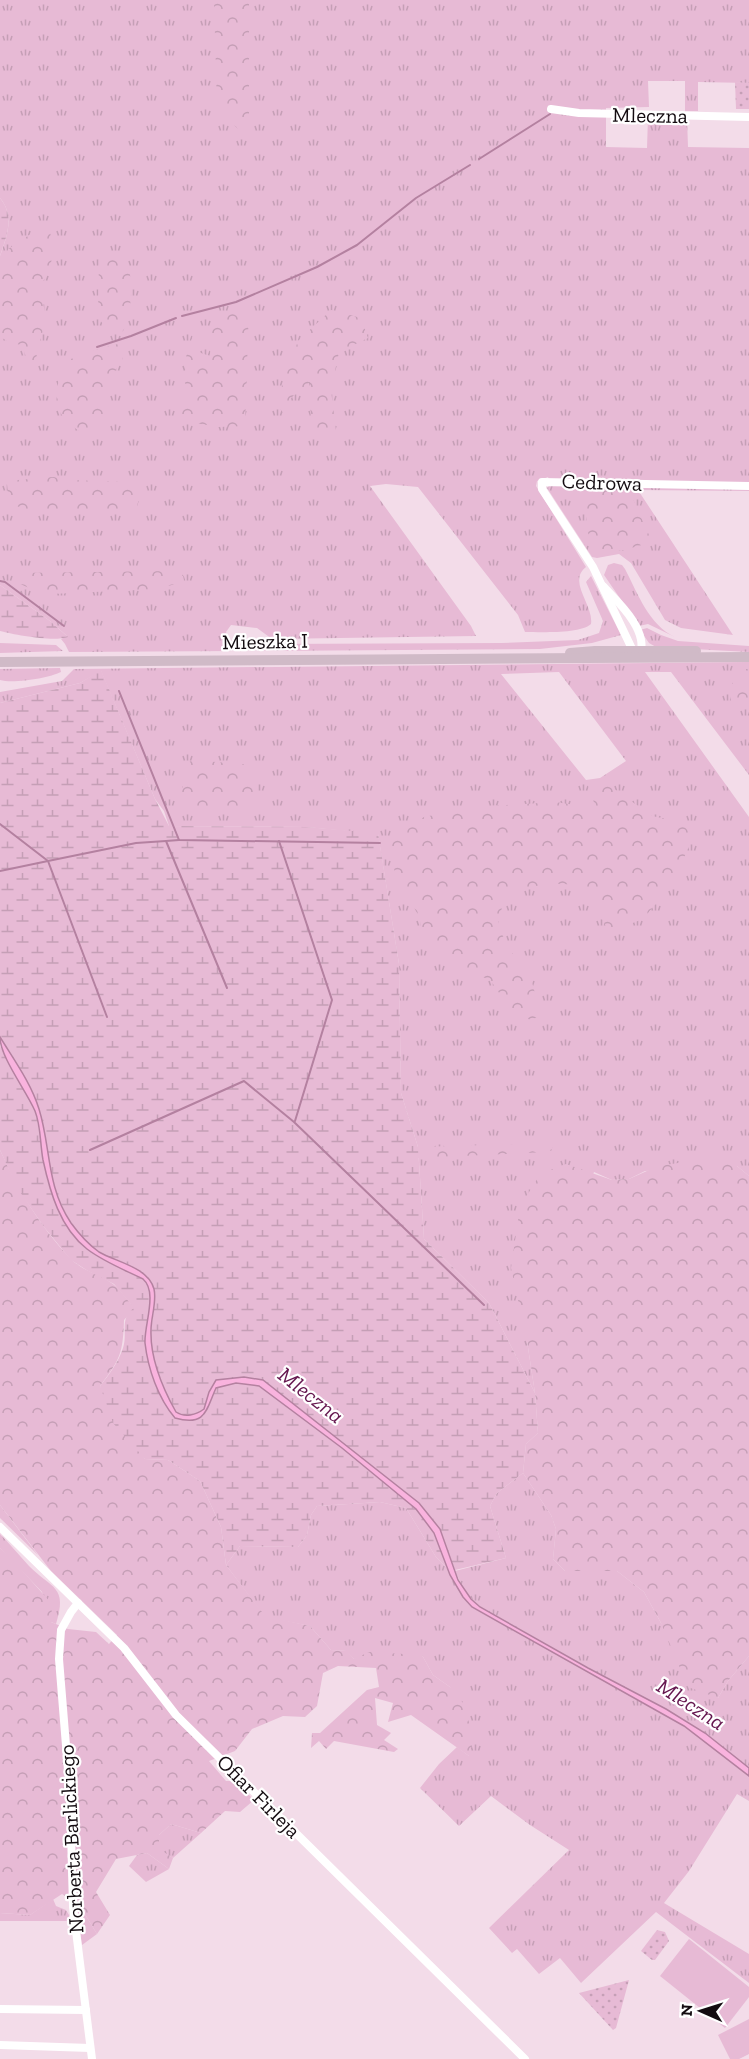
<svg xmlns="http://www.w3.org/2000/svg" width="749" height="2059" viewBox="0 0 749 2059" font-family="'Zilla Slab',serif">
	<defs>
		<pattern id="grass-tufts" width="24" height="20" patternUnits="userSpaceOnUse" patternTransform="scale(1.5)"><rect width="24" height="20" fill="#e7bad5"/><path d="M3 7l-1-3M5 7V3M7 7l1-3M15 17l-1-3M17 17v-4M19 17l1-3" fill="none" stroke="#c59fb6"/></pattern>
		<pattern id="forest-crowns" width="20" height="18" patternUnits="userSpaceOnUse" patternTransform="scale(1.5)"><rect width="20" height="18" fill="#e7bad5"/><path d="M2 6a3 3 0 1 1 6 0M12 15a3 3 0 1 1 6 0" fill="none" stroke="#c59fb6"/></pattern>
		<pattern id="wetland-marsh" width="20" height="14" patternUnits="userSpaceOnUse" patternTransform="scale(1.5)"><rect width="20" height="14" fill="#e7bad5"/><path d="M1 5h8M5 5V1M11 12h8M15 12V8" fill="none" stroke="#c59fb6"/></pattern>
		<pattern id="park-dots" width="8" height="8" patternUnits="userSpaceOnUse" patternTransform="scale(1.5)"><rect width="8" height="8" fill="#e7bad5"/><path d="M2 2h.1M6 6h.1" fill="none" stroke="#c59fb6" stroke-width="1.8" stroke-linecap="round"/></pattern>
	</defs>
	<rect width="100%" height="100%" fill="#f3dce9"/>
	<g fill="url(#grass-tufts)" fill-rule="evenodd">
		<path d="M0 0H749V83L698 82V111H685V81H648L649 107 606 108V147L647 148 648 117 687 118 688 147 749 148V491L638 490 733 635 681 628 665 620 631 563 619 554 597 558 592 557 547 488 551 484 548 477 537 481 536 486 586 567C567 582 594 605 591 624 580 634 541 632 525 632L518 615 418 487 386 484 370 486 471 626 476 636 272 639 257 628 231 625 226 632C233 649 248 644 264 644L501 643 578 640 599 633 603 621 586 582 591 576 621 635 592 643 540 649 258 651V647H237L235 651 69 652 65 644 61 639 67 636 50 621 0 585V256C7 236 15 216 0 198Z"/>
		<path d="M614 563 622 565 625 569C638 594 649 625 675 637L648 624 639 626 604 575 608 565Z"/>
		<polygon points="647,628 661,635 678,641 749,646 749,652 656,647 649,643 640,630"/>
		<polygon points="0,643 56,645 63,651 0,653"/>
		<path d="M749 662V775L671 672H645L749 817V1176L737 1166 645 1171 629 1179 612 1180 594 1172 527 1341 535 1393 489 1303 424 1239 418 1147 401 1093 399 964 378 834 306 827 169 826 164 811 155 799 101 671 80 683 0 703V692L62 681 74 669ZM559 672 626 761 600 778 586 780 501 674Z"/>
		<path d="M60 668 61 672C49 678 13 684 0 680V669Z"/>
		<polygon points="523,1473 551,1515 556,1529 553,1559 565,1571 617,1571 644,1592 661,1623 718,1698 728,1681 749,1656 749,1768 705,1733 666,1709 588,1668 480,1607 465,1592 455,1571 506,1558 490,1506 497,1493"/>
		<polygon points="380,1502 406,1508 436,1557 449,1570 463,1597 472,1607 684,1726 749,1776 749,1801 737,1794 689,1871 664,1903 749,1954 749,1983 656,1912 581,1983 560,1958 539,1974 517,1949 512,1953 489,1928 569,1850 530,1825 491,1796 459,1826 420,1788 439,1764 457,1747 469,1756 450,1687 433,1675 422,1655 354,1659 346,1651 331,1650 310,1626 265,1617 226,1565 240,1546 298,1547 307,1535 311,1515 317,1506"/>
		<polygon points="0,1505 38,1555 0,1518"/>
		<path d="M0 1534C10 1544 19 1555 29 1566 52 1589 68 1586 56 1624L51 1622 42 1592 0 1548Z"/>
		<polygon points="171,1824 201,1833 173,1858 159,1850 159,1835"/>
		<polygon points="147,1853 169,1869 146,1882 129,1866 137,1855"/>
		<polygon points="53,1899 56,1906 66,1910 69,1915 69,1921 0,1921 0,1913 30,1915"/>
		<polygon points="76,1904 80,1906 97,1934 82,1945"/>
	</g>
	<g fill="url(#forest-crowns)">
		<path d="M214 0H249V130L241 131C232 125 226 114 217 107Z"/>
		<path d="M43 226 48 227C54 240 54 261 47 275 44 281 40 284 37 291 53 314 40 334 36 359L28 363 22 345 11 343 0 337V281L6 265 8 249Z"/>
		<path d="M124 256C135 275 132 313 123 331L119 333 104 325 98 318 99 259Z"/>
		<polygon points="249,306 245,426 218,427 179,420 179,397 185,388 186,357 193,335 198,352 210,356 212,316"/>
		<polygon points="331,310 361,318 368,338 339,352 331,390 336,431 311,434 310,382 292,397 283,413 276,403 298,341"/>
		<polygon points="122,343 126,346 122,360 105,386 103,420 105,429 101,433 85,435 66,422 56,405 59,374 69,360 83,353"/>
		<polygon points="53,477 71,480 127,482 140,495 137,506 107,513 27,510 9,503 7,484 18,480"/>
		<polygon points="610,488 634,501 652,542 624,550 601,553 586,530 587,500"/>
		<polygon points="175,571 183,575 184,581 159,589 51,594 29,588 16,582 14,573"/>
		<path d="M742 669H749V704L740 708 731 702C729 687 732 681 742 669Z"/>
		<polygon points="193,760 251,765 260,799 253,808 235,813 194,807 180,802 175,795 183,788 179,774 184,765"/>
		<path d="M586 780 606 783 652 816 681 822 693 837 673 883 643 919 625 926 607 928 598 911 595 895C569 876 537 885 508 892L499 916 498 927 512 953 529 971 541 1016 530 1020 508 1006 491 981 441 956 424 940 419 916 396 878 388 838 424 817 474 807 555 802 596 808Z"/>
		<polygon points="555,1143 552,1149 547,1152 418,1158 418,1147"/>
		<path d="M0 1150C18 1189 40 1227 70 1258 82 1271 100 1274 113 1284 121 1290 128 1301 135 1308L124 1320C123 1353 120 1360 100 1386L145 1459 168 1460 200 1481 221 1527 226 1565 265 1616 310 1626 331 1650 347 1651 354 1659 369 1652 422 1655 433 1675 450 1687 461 1699 474 1737 469 1756 411 1715 388 1722 393 1703 375 1698 377 1725 391 1733 384 1740 398 1749 394 1752 334 1741 326 1749 319 1741 311 1748 312 1733H320L367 1690 379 1687 376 1668 338 1666 323 1673 317 1706 305 1717 283 1716 252 1729 235 1751 209 1761 226 1781H235L254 1800 240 1812 225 1811 201 1833 171 1824 159 1835V1849L173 1858 169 1869 147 1853 116 1859 96 1892 110 1915 97 1934 80 1906 62 1894 30 1915 0 1913V1548L11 1558 52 1604 51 1622 68 1629 96 1632 109 1644 117 1635 51 1571 0 1505Z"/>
		<polygon points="718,1157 737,1166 749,1176 749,1656 728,1681 718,1698 688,1687 661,1623 644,1592 617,1571 565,1571 553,1559 556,1529 551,1515 523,1473 526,1444 538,1433 535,1393 527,1341 511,1268 520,1207 540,1174 566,1164 612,1180 629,1179 658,1166"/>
	</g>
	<g fill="url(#wetland-marsh)">
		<path d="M0 198C15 216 7 236 0 256Z"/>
		<path d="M0 585 50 621 68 637C53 642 16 635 0 631Z"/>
		<path d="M101 670 155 799 169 826 306 827 378 833 399 964 401 1093 418 1147 424 1239 489 1303 535 1393 538 1433 526 1444 523 1473 497 1493 490 1506 506 1558 455 1570 440 1529 419 1503 263 1380 244 1377 216 1380 209 1392 204 1409C196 1415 185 1418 176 1412 164 1390 151 1364 151 1339 150 1323 159 1300 152 1285 145 1269 113 1260 99 1252 90 1246 83 1238 76 1230 58 1205 50 1175 45 1145 43 1133 42 1120 39 1109 31 1083 14 1060 0 1037V703L80 683Z"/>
		<path d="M0 1046 27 1093 36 1113 47 1179 58 1211 89 1251 143 1279C158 1292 145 1321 145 1338 145 1352 168 1401 174 1418L203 1416 216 1388 231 1383 256 1384 342 1448 416 1509 434 1533 449 1570 436 1557 406 1508 380 1502 317 1506 311 1515 307 1535 298 1547 240 1546 226 1565 221 1527 200 1481 168 1460 145 1459 113 1423 100 1386C109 1375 118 1363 123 1348 128 1333 119 1318 134 1308L114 1284 88 1271 71 1260 44 1227 18 1189 0 1150Z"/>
	</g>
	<g fill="url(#park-dots)">
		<polygon points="735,82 749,83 749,109 736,109"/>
		<polygon points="657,1930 665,1932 669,1941 655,1960 652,1960 641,1951"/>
		<polygon points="629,1980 616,2028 613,2030 579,1993"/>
	</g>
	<g fill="#e7bad5">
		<polygon points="689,1939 749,1987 749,1997 725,2028 660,1976"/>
		<polygon points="749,2019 749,2054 739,2059 730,2059 718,2035"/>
	</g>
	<path fill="#f9b3de" stroke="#b481a0" stroke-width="1.5" d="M0 1037C14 1060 31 1083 39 1109 51 1147 46 1186 71 1223 79 1234 88 1244 99 1252 116 1262 148 1267 154 1289 157 1302 151 1317 151 1330 150 1359 162 1387 176 1412 185 1418 196 1415 204 1409L209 1392 216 1380 244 1377 263 1380 419 1503 440 1529 458 1580 471 1599 480 1607 588 1668 666 1709 705 1733 749 1768V1776L684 1726 472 1607 463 1597 450 1575 434 1533 416 1509 342 1448 259 1386 236 1383 216 1388C206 1410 206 1427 175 1418 158 1398 148 1369 145 1343 144 1325 158 1292 143 1279 125 1270 104 1262 87 1249 60 1228 50 1192 43 1160 40 1144 41 1126 35 1111 26 1090 0 1057 0 1037Z"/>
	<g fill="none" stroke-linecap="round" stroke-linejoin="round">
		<g stroke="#b481a0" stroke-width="2">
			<polyline points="479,159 550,114"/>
			<polyline points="182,316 236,302 317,267 357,245 416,198 470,165"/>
			<polyline points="97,347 131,336 176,318"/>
			<polyline points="0,581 5,582 64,626"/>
			<polyline points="119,691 179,840 380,843"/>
			<polyline points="0,824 48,861"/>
			<polyline points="179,840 166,841 227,988"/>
			<polyline points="279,841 332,1000 295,1121"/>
			<polyline points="0,871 48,861"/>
			<polyline points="107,1017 48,861 136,843 166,841"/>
			<polyline points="90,1150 244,1081 294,1122 484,1305"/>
		</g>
		<g stroke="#fff" stroke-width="8">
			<polyline points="551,109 579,113 749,117"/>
			<path d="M603 586C618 602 649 630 640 655"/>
			<polyline points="634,653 593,567 542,489 542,482 749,486"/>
			<polyline points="0,1527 124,1648 176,1715 525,2059"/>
			<polyline points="78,1603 71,1612 61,1630 59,1659 70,1795 73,1907 92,2059"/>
			<polyline points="0,2009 86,2010"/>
			<polyline points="0,2045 90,2048"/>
		</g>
		<g stroke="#d0bac7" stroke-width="10">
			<polyline points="570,653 595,651 696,651"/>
			<path d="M0 662C250 659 499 660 749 657"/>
		</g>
	</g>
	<g text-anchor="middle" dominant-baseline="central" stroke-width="4.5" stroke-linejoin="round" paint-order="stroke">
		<g font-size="21" fill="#130b10" stroke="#fff">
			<text transform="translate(650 115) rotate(1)">Mleczna</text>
			<text transform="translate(602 482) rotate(2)">Cedrowa</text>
			<text transform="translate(265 641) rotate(-1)">Mieszka I</text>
			<text transform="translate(259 1796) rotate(45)">Ofiar Firleja</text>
			<text transform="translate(71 1839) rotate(-93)">Norberta Barlickiego</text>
		</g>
		<g font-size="22" font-style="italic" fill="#65174f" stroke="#fff">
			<text transform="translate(311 1395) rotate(38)">Mleczna</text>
			<text transform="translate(691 1704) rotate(33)">Mleczna</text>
		</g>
	</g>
	<g transform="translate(701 2011) rotate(273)" stroke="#ffffff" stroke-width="4.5" paint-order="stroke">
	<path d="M0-4.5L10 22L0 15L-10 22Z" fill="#130b10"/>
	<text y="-9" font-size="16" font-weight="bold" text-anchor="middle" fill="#130b10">N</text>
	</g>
</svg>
